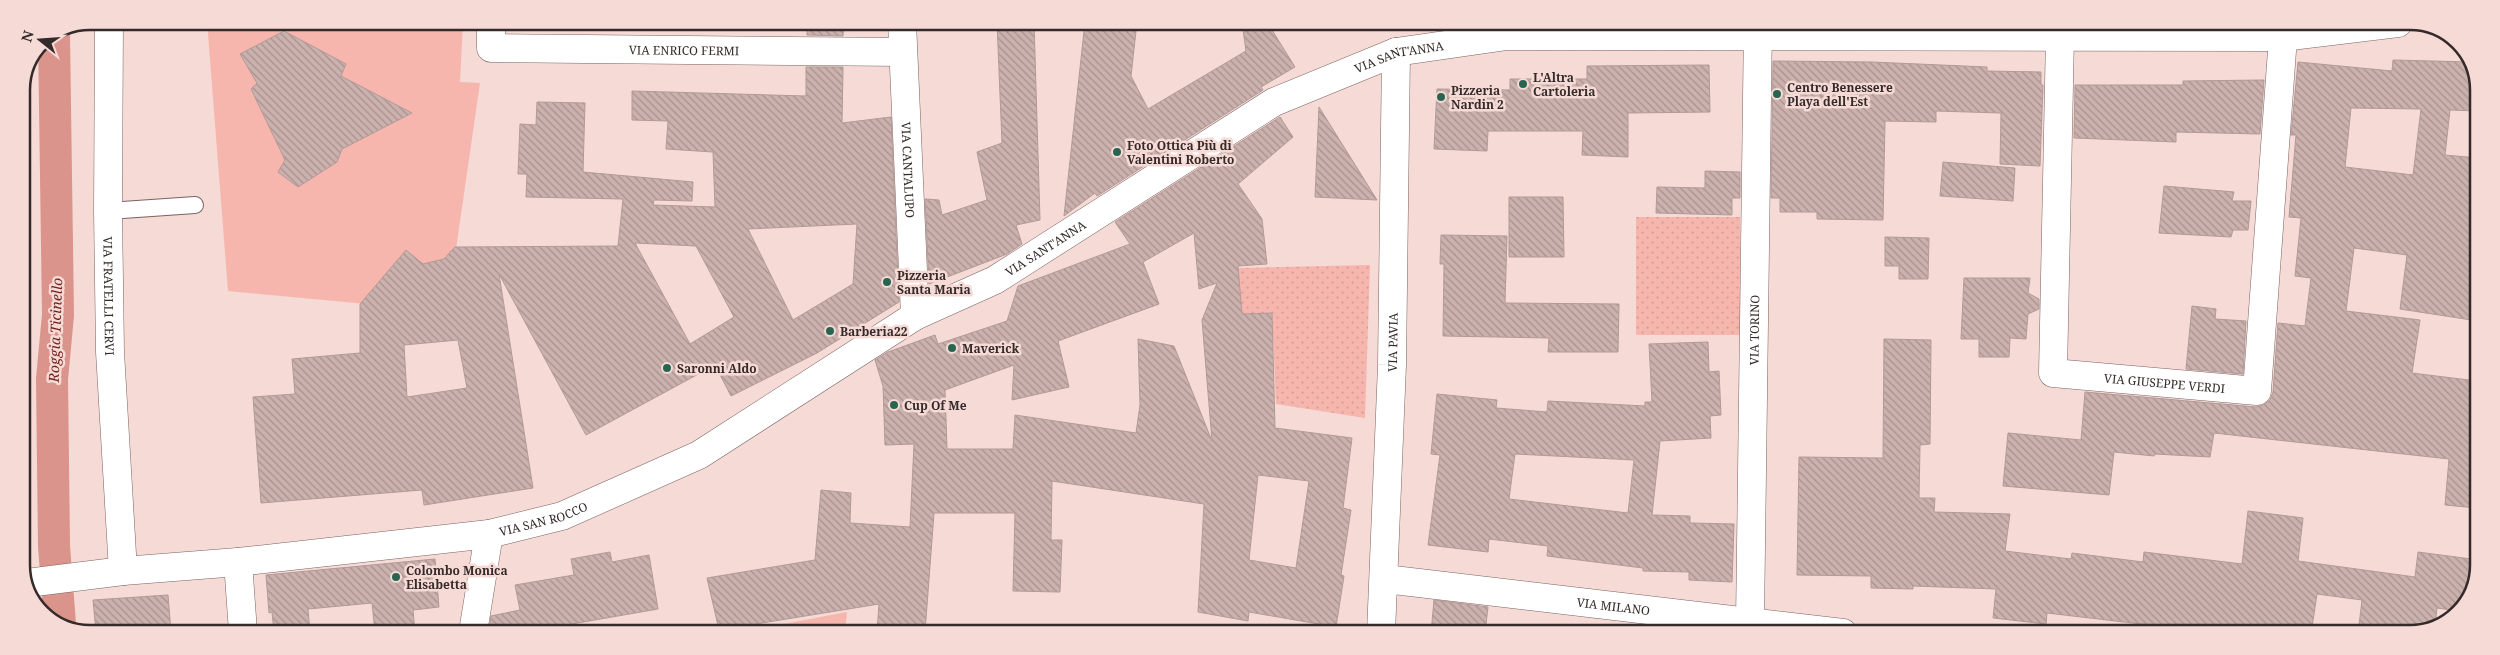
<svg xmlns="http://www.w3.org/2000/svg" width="2500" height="655" viewBox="0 0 2500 655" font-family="'Noto Serif',serif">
	<defs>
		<pattern id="garden-dots" width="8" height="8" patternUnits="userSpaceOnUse" patternTransform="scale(1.25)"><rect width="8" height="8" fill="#f7b6ad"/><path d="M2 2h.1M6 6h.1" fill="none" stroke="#d49d95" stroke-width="1.8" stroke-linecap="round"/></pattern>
		<pattern id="building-back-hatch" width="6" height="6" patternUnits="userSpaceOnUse" patternTransform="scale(1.25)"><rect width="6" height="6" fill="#ccb2ae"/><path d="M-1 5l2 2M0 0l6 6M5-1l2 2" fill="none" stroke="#a6918e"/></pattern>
	</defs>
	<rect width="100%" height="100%" fill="#f5dad6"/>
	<g fill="#f7b6ad">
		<polygon points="207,21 463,22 460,82 480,83 456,249 398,307 228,291"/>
		<polygon points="847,612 845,632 773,632 773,626"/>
	</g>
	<g fill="url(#garden-dots)">
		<rect x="1636" y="217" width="104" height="118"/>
		<polygon points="1370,265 1365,418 1276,404 1272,314 1242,314 1238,268"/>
	</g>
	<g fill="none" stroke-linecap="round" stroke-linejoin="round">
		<polyline stroke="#da948b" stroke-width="32" points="54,36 58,315 52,379 54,546 60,624"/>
	</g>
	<g fill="url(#building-back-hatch)" stroke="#b39a96" fill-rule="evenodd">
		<polygon points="807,22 844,22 843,36 807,35"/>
		<polygon points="997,22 1034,22 1040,220 1016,225 1022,244 1007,254 929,284 925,199 939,200 942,215 987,200 977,152 1002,143"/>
		<polygon points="1085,22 1137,22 1131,76 1148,109 1246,51 1242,22 1267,22 1295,67 1261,87 1263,90 1097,196 1095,193 1064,216"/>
		<polygon points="284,31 346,64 341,76 412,113 342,149 337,162 298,187 278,172 285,160 251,89 257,83 240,54"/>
		<path d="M2393 60 2469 62 2479 85 2478 111 2450 110 2445 155 2478 158V321L2400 309 2407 255 2354 248 2346 311 2420 320 2412 373 2477 381V508L2445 505 2449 459 2214 433 2210 457 2155 454 2154 456 2114 452 2109 495 2003 486 2008 433 2081 440 2085 392 2256 407 2263 405 2270 400 2273 392 2278 323 2305 326 2311 278 2295 276 2301 218 2289 217 2296 135H2291L2298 62 2392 71ZM2351 108 2421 109 2413 175 2345 167Z"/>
		<polygon points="1773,61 1872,62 1987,67 1987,71 2041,72 2041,85 2043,85 2040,166 2000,164 2001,113 1936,111 1936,122 1885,121 1883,220 1817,219 1817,212 1780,212 1780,198 1771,198"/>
		<polygon points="1709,65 1710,112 1628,113 1628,157 1582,155 1583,131 1488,131 1487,151 1434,149 1437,89 1510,90 1510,79 1587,79 1587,66"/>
		<path d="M806 67H843L842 123 891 117 899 302 817 353 731 396 715 365 586 435 499 274 533 488 424 505 422 490 261 503 253 397 295 394 292 359 360 353V304L406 250 423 264 444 259 455 247 618 246 623 199 526 197 527 174H518L520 124 536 125 537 102 585 103 583 172 693 182 692 201 654 200 653 205 715 207 713 152 666 149 668 121 632 120V91L806 96ZM857 224 853 284 793 320 748 229ZM635 243 696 246 734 317 690 344ZM458 340 467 388 407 397 404 345Z"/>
		<polygon points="2264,80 2260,134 2176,132 2176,142 2074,138 2075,85 2183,85 2183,81"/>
		<polygon points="1319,107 1377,200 1315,197"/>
		<path d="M1280 117 1293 137 1238 184 1262 219 1267 264 1238 266 1242 314 1272 313 1275 428 1352 438 1343 508 1351 510 1341 575 1344 576 1336 627 1249 612 1248 621 1198 612 1204 504 1052 481 1051 540H1062L1060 592 1013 591 1015 513H934L925 632H877L879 604 719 630 707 578 815 560 821 490 851 493 850 523 910 527 914 444 885 445 883 386 875 360 888 352 935 335 938 344 1007 321 1018 286 1130 244 1115 222ZM1194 233 1199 289 1217 283 1202 320 1212 441 1174 346 1138 339 1140 405 1136 433 1015 415 1013 449H947L945 390 1014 365 1012 400 1069 387 1058 341 1159 304 1143 262ZM1258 475 1309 481 1296 568 1249 560Z"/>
		<polygon points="1943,162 2015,168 2013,201 1940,196"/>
		<polygon points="1705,171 1740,172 1740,198 1732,198 1732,215 1656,213 1657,187 1705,188"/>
		<polygon points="2164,186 2234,192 2232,201 2251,201 2248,230 2233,230 2231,237 2159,233"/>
		<polygon points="1509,197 1563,197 1564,257 1509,257"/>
		<polygon points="1441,235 1507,236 1505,303 1619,304 1618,352 1548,352 1549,338 1443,336 1444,264 1440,264"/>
		<polygon points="1885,237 1929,238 1928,279 1899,279 1899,266 1885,266"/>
		<polygon points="1964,278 2030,278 2028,293 2039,299 2039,309 2028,314 2026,339 2010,338 2009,357 1979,357 1979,339 1961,339"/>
		<polygon points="2192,306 2216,309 2215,319 2246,321 2243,374 2186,369"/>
		<polygon points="1884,339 1931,340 1930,444 1920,445 1919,498 1935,498 1934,512 2010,514 2005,551 2071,559 2072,553 2143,562 2144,552 2242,564 2248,511 2303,518 2298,561 2415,577 2418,552 2471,559 2465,600 2458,611 2437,608 2435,626 2411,634 2358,634 2362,600 2317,594 2311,634 2226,634 2047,613 2046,624 1993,618 1996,589 1913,586 1913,589 1871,588 1871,576 1797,575 1799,457 1883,458"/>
		<path d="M1708 342 1709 372 1719 371 1721 415 1710 416 1711 438 1660 441 1652 515 1690 516V523L1734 524 1732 582 1689 580V572L1643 571V568L1547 556 1548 546 1489 539 1488 552 1428 545 1440 455 1431 454 1437 394 1497 400 1496 408 1547 412 1548 401 1645 406V402H1652L1649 344ZM1515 454 1634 460 1628 513 1509 499Z"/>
		<polygon points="610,552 612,562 649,555 658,609 526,632 489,632 491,616 520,610 515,585 574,575 571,559"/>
		<polygon points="435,559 439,607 413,610 415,632 375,632 372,603 308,609 310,632 274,632 272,612 269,613 266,575"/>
		<polygon points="168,595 171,632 96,632 93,600"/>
		<polygon points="1434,600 1488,607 1485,633 1431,633"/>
	</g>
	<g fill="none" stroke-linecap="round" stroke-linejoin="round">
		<defs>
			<polyline id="lane" points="108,211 195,205"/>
			<g id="street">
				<path id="s1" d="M109 21 108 211 110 352 123 571"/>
				<path id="s2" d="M491 22V48L903 52"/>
				<path id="s3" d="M902 22 915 316"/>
				<path id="s4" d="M2060 36 2053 373 2257 391 2283 37"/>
				<polyline points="238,562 243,632"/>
				<path id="s5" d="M1385 579 1843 633"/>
				<path id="s6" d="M27 583 123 571 238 562 489 534 562 516 699 455 915 316 995 280 1274 102 1396 52 1507 36 2283 37 2398 23"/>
				<path id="s7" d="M1750 622 1758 23"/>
				<polyline points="473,632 489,534"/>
				<path id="s8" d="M1381 633 1392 365 1396 52"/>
			</g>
		</defs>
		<use href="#lane" stroke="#7b6360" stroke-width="18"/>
		<use href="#street" stroke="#7b6360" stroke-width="29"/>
		<use href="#lane" stroke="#fff" stroke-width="16"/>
		<use href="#street" stroke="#fff" stroke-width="28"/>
	</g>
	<g fill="#286551" stroke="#f5dad6" stroke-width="2">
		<circle cx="1523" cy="84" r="5"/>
		<circle cx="1777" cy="94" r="5"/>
		<circle cx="1441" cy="97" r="5"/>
		<circle cx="1117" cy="152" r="5"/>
		<circle cx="887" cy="282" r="5"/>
		<circle cx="830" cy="331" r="5"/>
		<circle cx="952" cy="348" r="5"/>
		<circle cx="667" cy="368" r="5"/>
		<circle cx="894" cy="405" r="5"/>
		<circle cx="396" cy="577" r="5"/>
	</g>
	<g text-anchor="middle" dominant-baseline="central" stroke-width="5" stroke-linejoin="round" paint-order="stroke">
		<g font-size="12" fill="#342a29" stroke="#f5dad6">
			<text stroke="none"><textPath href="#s2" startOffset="219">VIA ENRICO FERMI</textPath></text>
			<text stroke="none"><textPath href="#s6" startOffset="1499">VIA SANT'ANNA</textPath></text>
			<text stroke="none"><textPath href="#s3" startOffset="148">VIA CANTALUPO</textPath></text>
			<text stroke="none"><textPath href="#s6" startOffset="1094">VIA SANT'ANNA</textPath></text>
			<text stroke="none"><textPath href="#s1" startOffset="275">VIA FRATELLI CERVI</textPath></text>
			<text stroke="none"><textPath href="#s7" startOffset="292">VIA TORINO</textPath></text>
			<text stroke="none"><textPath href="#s8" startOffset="291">VIA PAVIA</textPath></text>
			<text stroke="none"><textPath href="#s4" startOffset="449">VIA GIUSEPPE VERDI</textPath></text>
			<text stroke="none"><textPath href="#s6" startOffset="521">VIA SAN ROCCO</textPath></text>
			<text stroke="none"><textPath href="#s5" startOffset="230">VIA MILANO</textPath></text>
		</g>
		<g font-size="12" font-weight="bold" fill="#342a29" stroke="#f5dad6" text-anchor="start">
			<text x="1533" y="77">L'Altra<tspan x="1533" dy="14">Cartoleria</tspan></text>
			<text x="1787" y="87">Centro Benessere<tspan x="1787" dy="14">Playa dell'Est</tspan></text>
			<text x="1451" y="90">Pizzeria<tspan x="1451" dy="14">Nardin 2</tspan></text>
			<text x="1127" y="145">Foto Ottica Più di<tspan x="1127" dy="14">Valentini Roberto</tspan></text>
			<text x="897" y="275">Pizzeria<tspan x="897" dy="14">Santa Maria</tspan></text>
			<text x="840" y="331">Barberia22</text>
			<text x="962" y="348">Maverick</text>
			<text x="677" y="368">Saronni Aldo</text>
			<text x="904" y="405">Cup Of Me</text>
			<text x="406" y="570">Colombo Monica<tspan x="406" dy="14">Elisabetta</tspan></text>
		</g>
		<g font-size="14" font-style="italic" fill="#701e1a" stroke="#f5dad6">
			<text transform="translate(55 330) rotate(-88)">Roggia Ticinello</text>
		</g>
	</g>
	<path d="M0 0H2500V655H0ZM90 30H2410A60 60 0 0 1 2470 90V565A60 60 0 0 1 2410 625H90A60 60 0 0 1 30 565V90A60 60 0 0 1 90 30Z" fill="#f5dad6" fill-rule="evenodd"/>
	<path fill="none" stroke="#342a29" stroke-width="2.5" d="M90 30H2410A60 60 0 0 1 2470 90V565A60 60 0 0 1 2410 625H90A60 60 0 0 1 30 565V90A60 60 0 0 1 90 30Z"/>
	<g transform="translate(40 40) rotate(287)" stroke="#f5dad6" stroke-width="4" paint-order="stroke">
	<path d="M0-4L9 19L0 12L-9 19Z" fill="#342a29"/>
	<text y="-8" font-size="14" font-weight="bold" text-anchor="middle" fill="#342a29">N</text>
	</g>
</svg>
